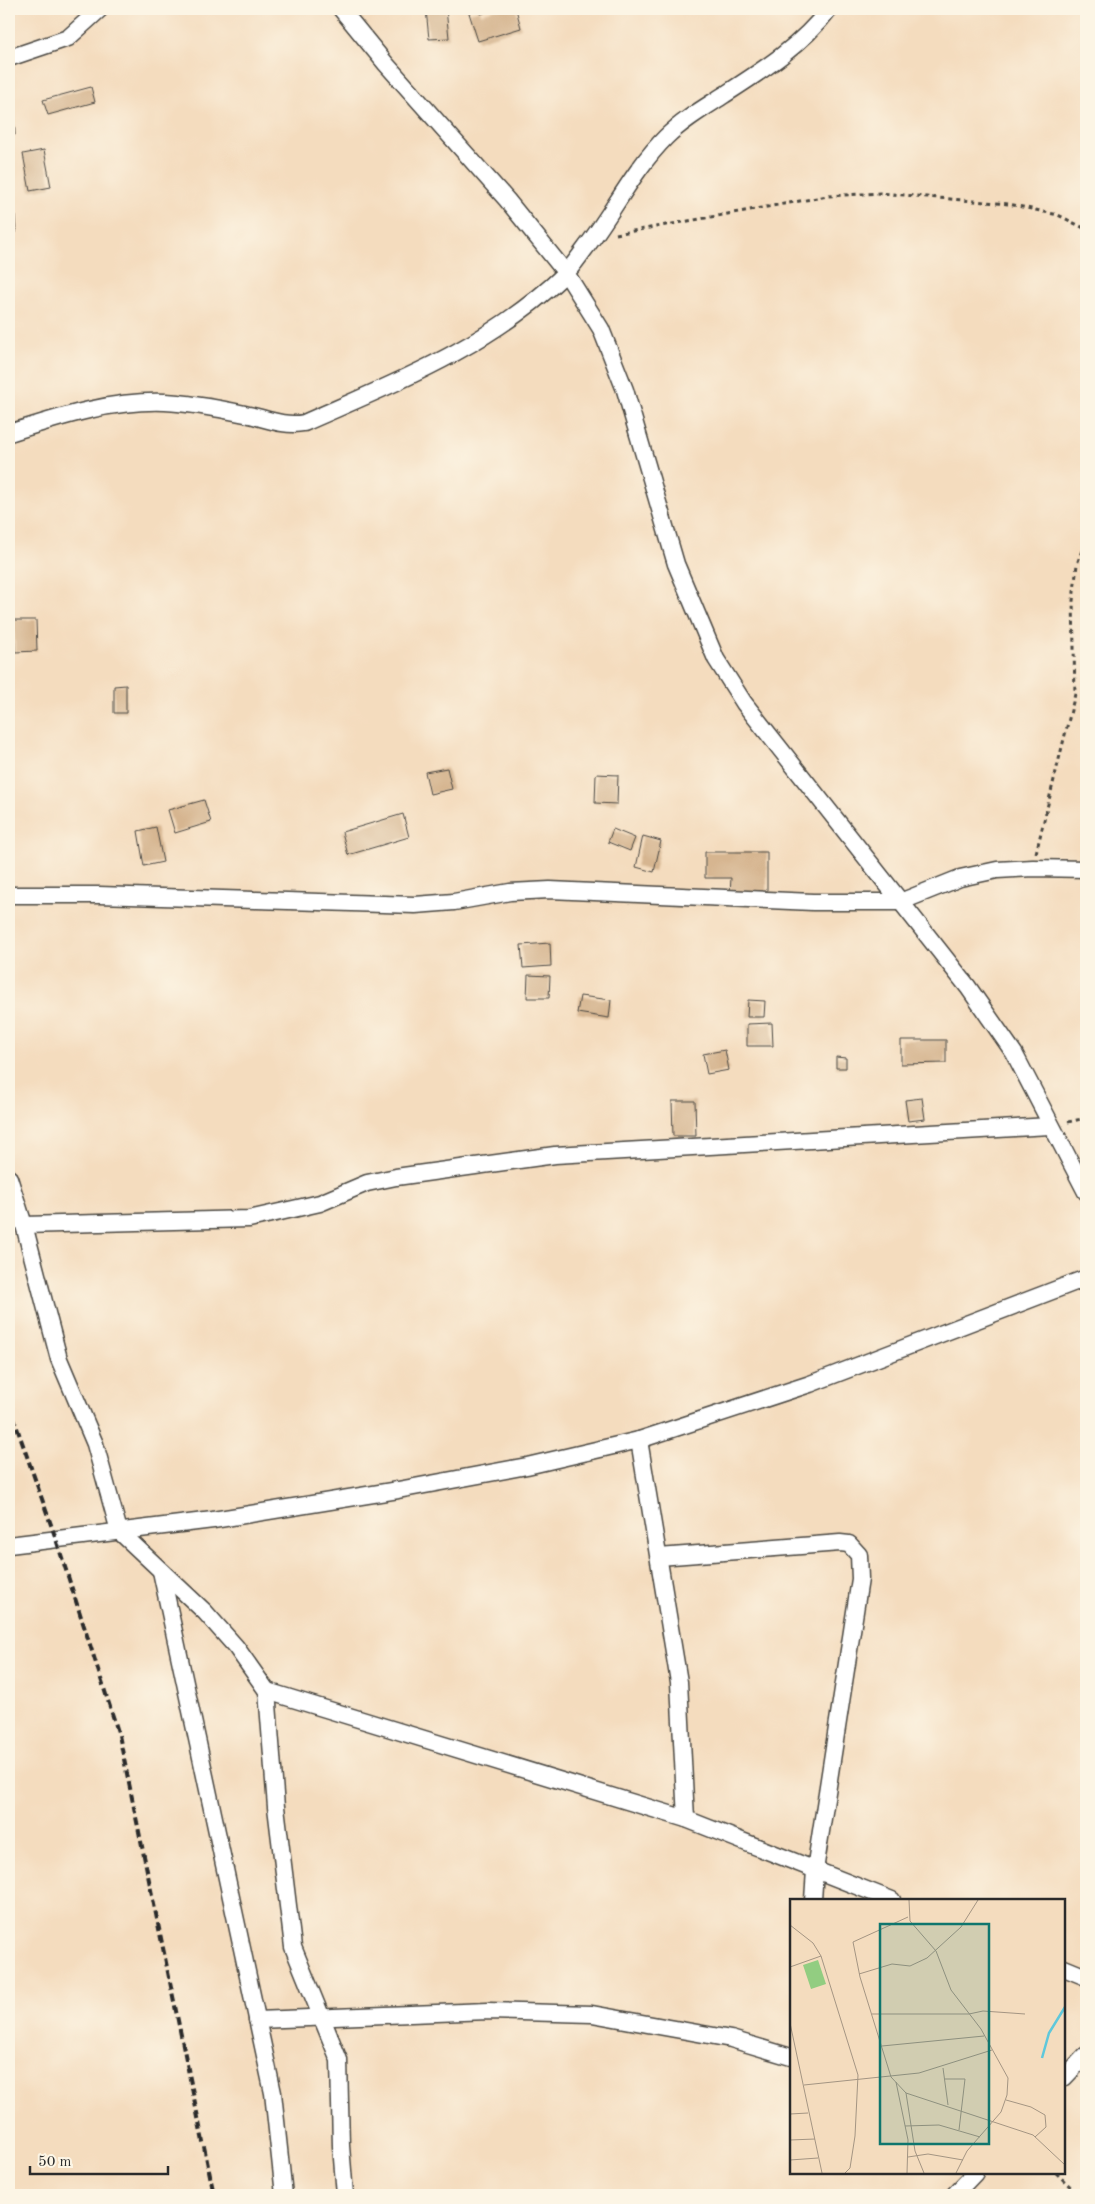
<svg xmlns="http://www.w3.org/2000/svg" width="1095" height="2204" viewBox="0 0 1095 2204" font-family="'Old Standard TT',serif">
	<rect width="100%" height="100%" fill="#fcf5e5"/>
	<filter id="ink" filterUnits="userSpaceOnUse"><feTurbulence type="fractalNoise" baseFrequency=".02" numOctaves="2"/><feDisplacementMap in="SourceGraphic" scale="10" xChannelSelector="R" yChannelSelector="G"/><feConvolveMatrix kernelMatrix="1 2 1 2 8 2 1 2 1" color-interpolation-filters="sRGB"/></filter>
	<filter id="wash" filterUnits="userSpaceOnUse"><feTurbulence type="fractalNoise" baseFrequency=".0096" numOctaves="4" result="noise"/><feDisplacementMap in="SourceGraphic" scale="20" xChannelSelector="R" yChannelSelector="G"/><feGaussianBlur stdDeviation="1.12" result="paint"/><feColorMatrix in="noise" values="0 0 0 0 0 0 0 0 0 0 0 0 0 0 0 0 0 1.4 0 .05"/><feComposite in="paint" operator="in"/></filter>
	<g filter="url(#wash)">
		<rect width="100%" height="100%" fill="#f4dcbe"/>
		<g id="blocks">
			<g fill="#d6b590">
				<polygon points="426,9 446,9 449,38 429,39"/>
				<polygon points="495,9 516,9 521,28 478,41 469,13 480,10 481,14"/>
				<polygon points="91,87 95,102 48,115 43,100"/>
				<polygon points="9,113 14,113 15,135 9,135"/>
				<polygon points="44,150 51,187 30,191 23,154"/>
				<polygon points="9,199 14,199 16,232 9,232"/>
				<polygon points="14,620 36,620 37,651 15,652"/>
				<polygon points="126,685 126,713 114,713 114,686"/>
				<polygon points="447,768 452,789 430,794 425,772"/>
				<polygon points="596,774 618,775 617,804 595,803"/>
				<polygon points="204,800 211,822 175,833 168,810"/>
				<polygon points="403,814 409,837 348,855 342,832"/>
				<polygon points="156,827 163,862 144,866 138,831"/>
				<polygon points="613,829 635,838 630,851 608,842"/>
				<polygon points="643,836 661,841 654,872 636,867"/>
				<polygon points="705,852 767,852 767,895 730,894 731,878 705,878"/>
				<polygon points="550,943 551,966 523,968 521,945"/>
				<polygon points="528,975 550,976 549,998 527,998"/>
				<polygon points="580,996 611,1000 609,1018 577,1013"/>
				<polygon points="748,1000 765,1001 764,1017 747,1017"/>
				<polygon points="772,1023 773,1046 747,1046 747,1024"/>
				<polygon points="901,1040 946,1040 946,1063 901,1064"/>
				<polygon points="725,1050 729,1070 707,1074 703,1054"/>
				<polygon points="836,1057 846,1058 846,1068 836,1068"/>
				<polygon points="922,1098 925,1119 908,1121 905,1100"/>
				<polygon points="672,1101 695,1101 696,1136 673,1136"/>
			</g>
		</g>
	</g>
	<g filter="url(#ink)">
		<use href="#blocks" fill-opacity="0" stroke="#494641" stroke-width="1"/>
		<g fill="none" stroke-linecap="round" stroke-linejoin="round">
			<defs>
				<g id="street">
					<polyline points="341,9 386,64 507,200 566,273 601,329 625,390 676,564 716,659 744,703 968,987 1014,1053 1086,1192"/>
					<polyline points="9,58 68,38 100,9"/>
					<path d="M9 433C60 417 110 400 165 402 189 403 221 409 245 414 265 418 283 427 304 423 399 381 488 347 565 274 572 267 578 258 584 250 613 213 633 170 666 137 683 120 704 108 724 95 763 70 801 46 829 9"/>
					<polyline points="9,895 99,895 415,905 454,902 510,892 550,890 813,902 900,902 960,878 997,870 1033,868 1086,869"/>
					<polyline points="9,1178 24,1225 59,1359 95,1444 119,1531 205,1612 236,1647 267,1691 276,1807 293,1947 339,2060 341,2146 345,2195"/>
					<polyline points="24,1225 249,1219 320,1203 367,1183 396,1177 555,1155 1050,1126"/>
					<polyline points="639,1440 679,1682 686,1819"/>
					<polyline points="9,1545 213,1520 398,1490 527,1466 639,1440 810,1384 1086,1278"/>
					<polyline points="659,1557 840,1543 849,1544 859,1555 860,1579 815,1870 813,1900"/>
					<polyline points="161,1571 273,2093 284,2195"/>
					<polyline points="267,1691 686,1819 892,1900"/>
					<polyline points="1064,1968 1086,1977"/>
					<polyline points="257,2020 488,2011 592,2014 731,2039 791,2057"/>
					<polyline points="1064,2078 1086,2055"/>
					<polyline points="954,2195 975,2173"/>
				</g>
			</defs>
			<use href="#street" stroke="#494641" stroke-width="19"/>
			<g stroke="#494641" stroke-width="3" stroke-dasharray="4 4" stroke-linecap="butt">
				<polyline points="616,234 828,196 880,193 1009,204 1058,215 1086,229"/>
				<polyline points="1036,853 1075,694 1073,601 1077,564 1086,540"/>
				<polyline points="1068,1122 1086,1118"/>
				<polyline points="1056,2173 1079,2195"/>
			</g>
			<use href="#street" stroke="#fff" stroke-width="16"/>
			<polyline stroke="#2b2b2b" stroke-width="4" stroke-dasharray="8 4" stroke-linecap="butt" points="9,1405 56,1539 119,1735 214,2195"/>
		</g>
	</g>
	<g transform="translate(790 1899)">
		<rect width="275" height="275" fill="#f4dcbe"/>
		<path d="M28 61 36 85 21 90 13 66Z" fill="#92cd81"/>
		<path fill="none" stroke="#5fc8db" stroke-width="2.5" d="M252 159 259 134 275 108"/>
		<path fill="none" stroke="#a49583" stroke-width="1" d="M119 1 120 22 146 52 161 91 191 130 218 179 217 196 211 213 177 252 166 274M118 18 63 43 70 78 101 178 116 194 125 252 134 274M0 26 23 44 31 57 68 176 65 237 60 269 55 274M0 68 31 57M69 75 102 65 120 67 137 59 171 28 188 1M82 115H179L193 112 235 115M0 124 32 274M92 147 194 137M153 169 158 206M155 180H175L169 231M106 183 118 241 117 274M14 186 129 174 202 151M116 194 243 236 275 266M216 201 241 208 255 216 256 228 245 238M0 215 18 214M115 227 149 226 190 238M0 241 25 240M118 258 138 255 173 261M0 261 28 259"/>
		<path fill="#0f766e" fill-opacity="0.15" stroke="#0f766e" stroke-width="2.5" d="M90 25H199V245H90Z"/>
		<rect width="275" height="275" fill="none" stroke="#2b2b2b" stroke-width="2.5"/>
	</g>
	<rect width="1095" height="2204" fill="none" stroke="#fcf5e5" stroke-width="30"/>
	<path d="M30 2166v8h138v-8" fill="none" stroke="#2b2b2b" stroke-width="2.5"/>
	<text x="38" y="2166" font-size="15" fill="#2b2b2b" stroke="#fcf5e5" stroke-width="4" paint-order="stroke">50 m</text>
</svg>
